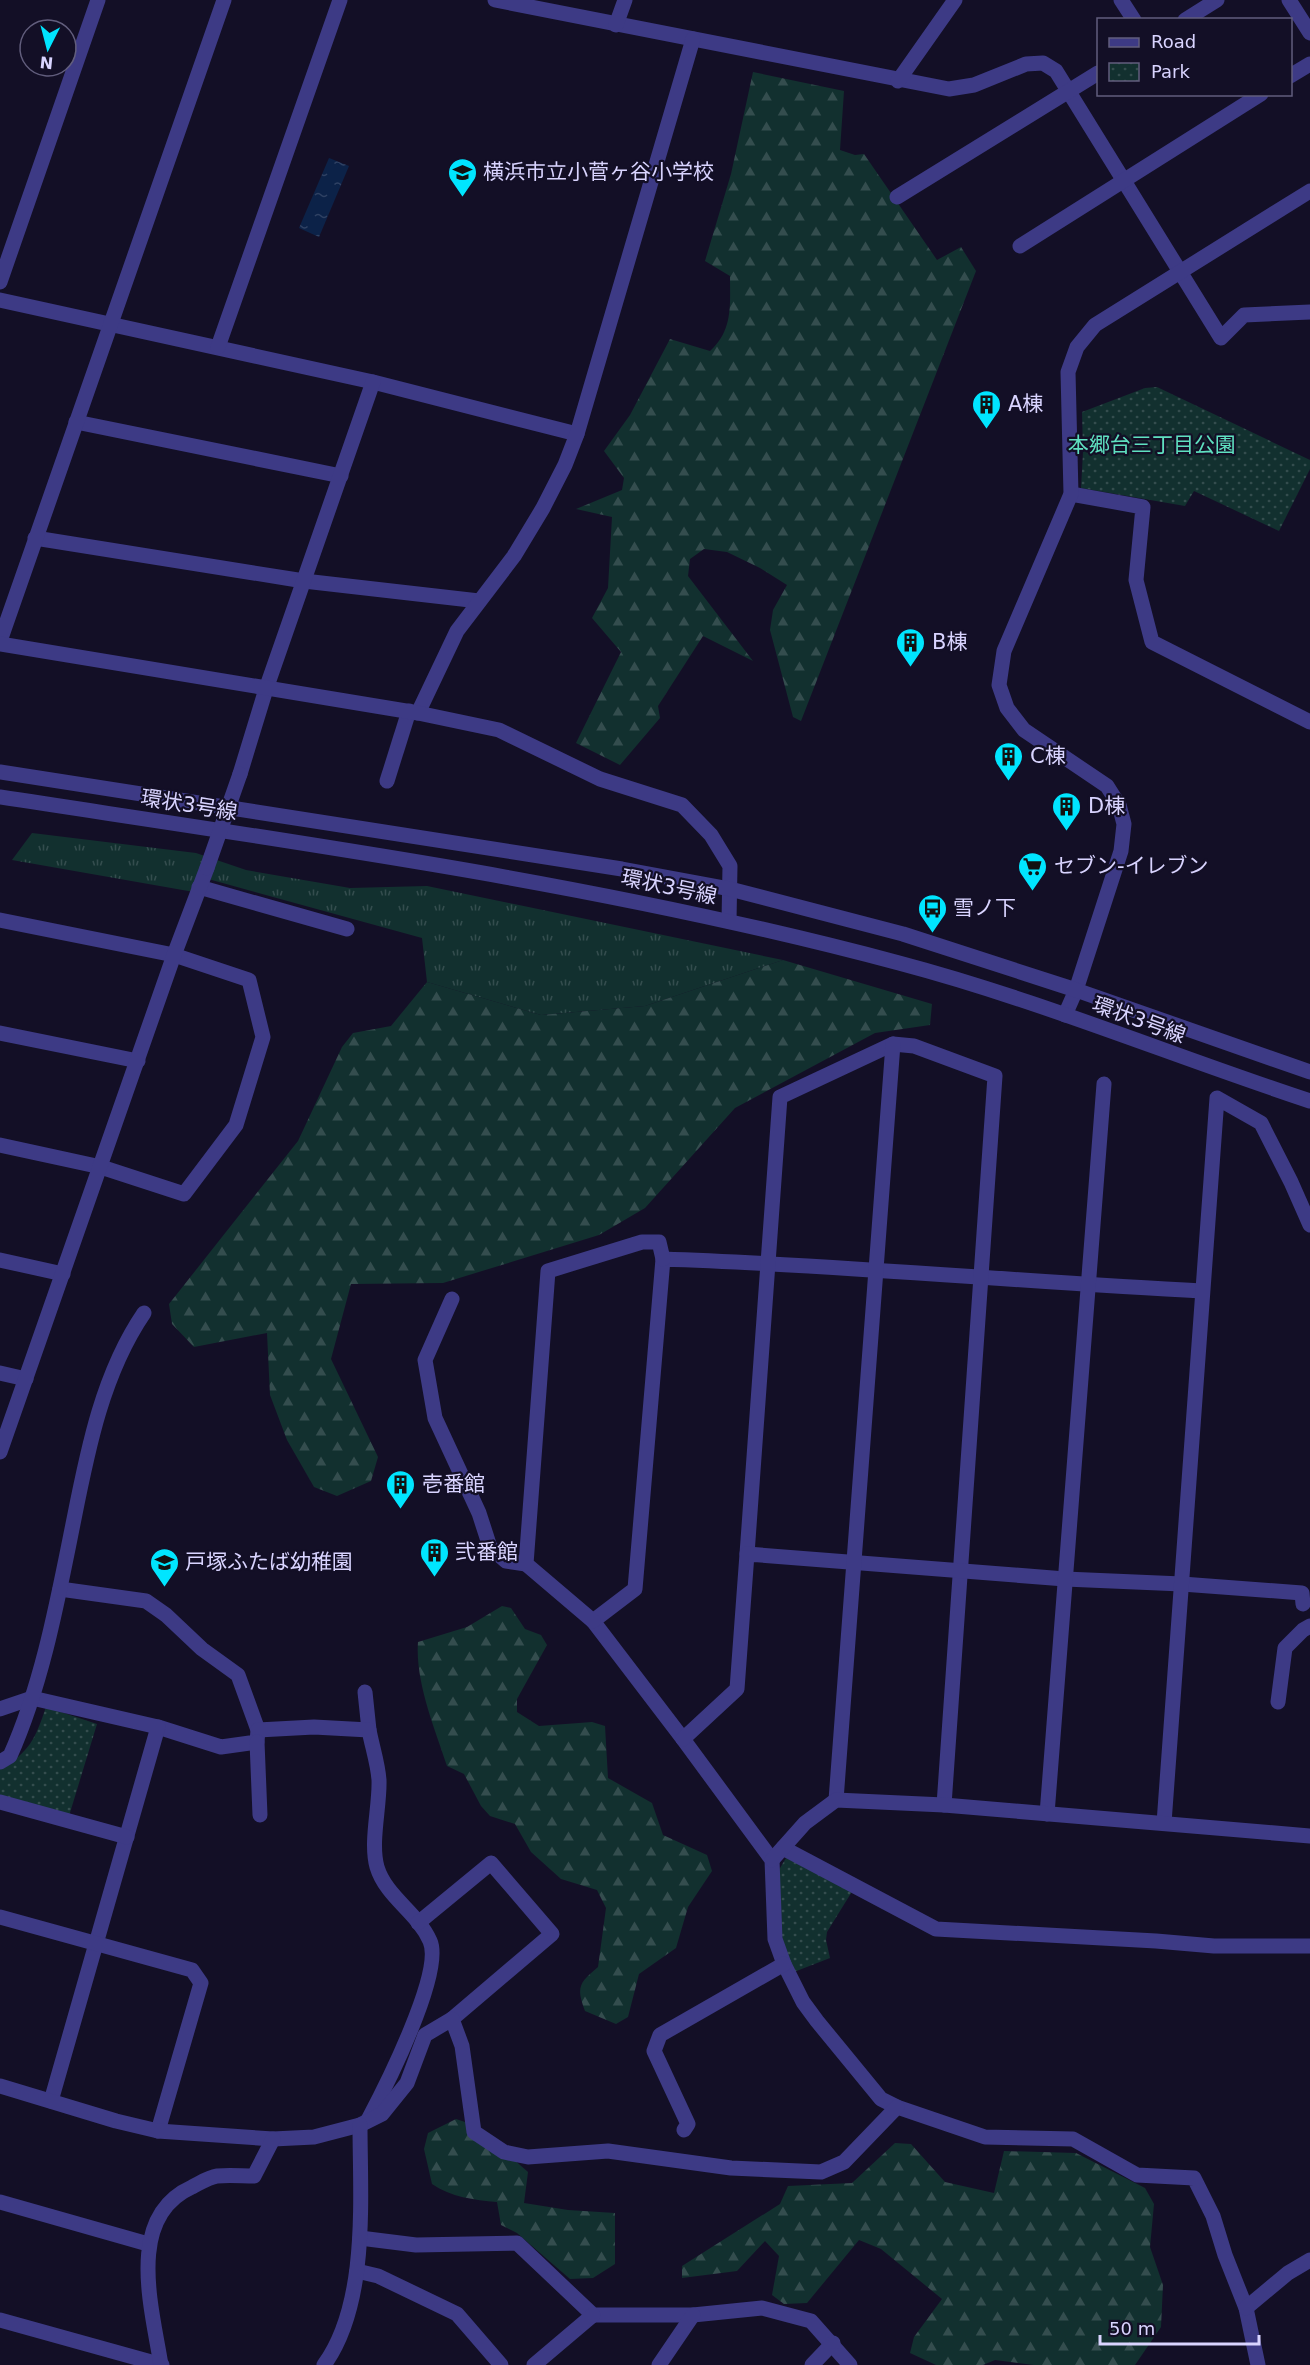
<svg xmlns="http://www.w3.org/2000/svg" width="1310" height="2365" viewBox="0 0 1310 2365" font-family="'DejaVu Sans','Noto Sans JP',sans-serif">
	<defs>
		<pattern id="grass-tufts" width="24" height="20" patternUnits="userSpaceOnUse" patternTransform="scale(1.5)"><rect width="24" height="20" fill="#12302f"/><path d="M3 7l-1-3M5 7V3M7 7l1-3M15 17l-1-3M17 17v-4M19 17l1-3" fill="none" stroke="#344d4e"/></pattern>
		<pattern id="forest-firs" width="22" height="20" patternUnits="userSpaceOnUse" patternTransform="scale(1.5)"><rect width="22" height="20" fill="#12302f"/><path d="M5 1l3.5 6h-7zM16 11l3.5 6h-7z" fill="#344d4e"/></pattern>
		<pattern id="park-dots" width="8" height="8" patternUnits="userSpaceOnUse" patternTransform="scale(1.5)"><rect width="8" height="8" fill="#12302f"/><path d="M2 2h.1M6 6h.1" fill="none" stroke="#344d4e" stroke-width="1.8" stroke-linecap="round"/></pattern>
		<pattern id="water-ripples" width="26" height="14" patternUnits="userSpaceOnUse" patternTransform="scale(1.5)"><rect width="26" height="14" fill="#0c2248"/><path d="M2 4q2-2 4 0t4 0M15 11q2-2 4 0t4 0" fill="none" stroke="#2f4163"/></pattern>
	</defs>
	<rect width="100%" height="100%" fill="#130f26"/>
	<polygon fill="url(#grass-tufts)" points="32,833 196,853 246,870 350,888 427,886 783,960 645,1006 541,1015 427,982 422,938 201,877 194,892 12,860"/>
	<g fill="url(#forest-firs)">
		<path d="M753 72 844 91 840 150 855 155 864 154 937 260 961 247 976 271 801 721 793 717 770 630 773 610 787 585 760 568 727 552 704 549 690 559 688 576 753 661 703 636 658 706 660 718 620 765 576 743 621 652 592 618 608 588 612 517 576 509 622 490 624 478 604 451 630 415 670 339 710 351C733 330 730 306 730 276L705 261 731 174Z"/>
		<polygon points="783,960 932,1004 930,1025 875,1033 735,1108 645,1208 599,1235 443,1283 351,1284 331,1359 378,1457 371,1481 337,1496 314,1487 287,1440 270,1395 267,1333 194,1347 172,1324 169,1304 298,1141 342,1047 353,1033 391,1026 427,982 541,1015 645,1006"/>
		<path d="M502 1606 511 1608 525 1629 541 1635 547 1645 517 1699V1712L539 1726 592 1722 605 1726 608 1778 652 1803 663 1835 707 1855 712 1871 688 1907 676 1948 639 1974 628 2017 616 2024 585 2011C576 1987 579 1983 598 1967L606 1908 597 1890 561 1879 531 1852 515 1824 490 1816 481 1806 464 1774 447 1766C435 1729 415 1682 418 1642L467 1627Z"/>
		<path d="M456 2119 474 2125 528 2172 524 2203 568 2210 615 2213V2264L593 2278 570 2279 517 2233 501 2225 497 2202C474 2200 451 2197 432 2184L424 2149 428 2133Z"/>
		<polygon points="895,2143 911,2144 945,2182 994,2193 1004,2151 1076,2153 1145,2188 1154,2204 1150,2247 1163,2285 1161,2327 1135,2365 1034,2365 995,2360 983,2365 936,2365 910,2353 914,2337 942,2299 881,2249 859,2240 807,2303 784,2304 772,2295 779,2256 765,2241 737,2271 682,2278 682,2266 780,2204 788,2186 852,2183"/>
	</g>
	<g fill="url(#park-dots)">
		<polygon points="1157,387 1310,460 1310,469 1279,531 1194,491 1185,506 1081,488 1083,452 1082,412 1145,388"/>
		<path d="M46 1707 97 1724 69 1816 0 1795V1769C30 1752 35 1739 46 1707Z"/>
		<polygon points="786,1858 853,1890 827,1932 826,1940 830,1958 794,1972 783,1948 779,1927 777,1873"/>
	</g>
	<polygon fill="url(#water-ripples)" points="329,158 349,166 319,237 299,228"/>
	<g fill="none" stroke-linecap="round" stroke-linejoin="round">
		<g stroke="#3d3a85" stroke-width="15">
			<polyline points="495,0 949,89 974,85 1026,64 1043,63 1056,71 1221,338 1244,315 1310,312"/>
			<polyline points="1121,0 1134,20"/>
			<polyline points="1289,0 1310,33"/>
			<polyline points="1185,20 1217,0"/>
			<polyline points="616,25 625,0"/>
			<polyline points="1290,76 1310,64"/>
			<polyline points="898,81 955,0"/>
			<polyline points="897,197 1098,73"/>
			<polyline points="1020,246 1261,94"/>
			<polyline points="0,300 373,382 577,434"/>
			<polyline points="218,347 340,0"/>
			<polyline points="76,422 341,476"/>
			<polyline points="1071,494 1143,507 1136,580 1152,642 1310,722"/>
			<polyline points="35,538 304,581 479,601"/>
			<polyline points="0,641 224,0"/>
			<polyline points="418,713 457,631 514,556 543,508 565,465 577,434 693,39"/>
			<polyline points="240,774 266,689 373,382"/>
			<polyline points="387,781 409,711"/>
			<polyline points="199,887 347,929"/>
			<polyline points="0,920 174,955 249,980 263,1037 236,1125 184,1194 101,1167 0,1145"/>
			<polyline points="1065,1015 1076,990 1121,851 1124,824 1119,805 1107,786 1024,730 1007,708 999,685 1004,651 1071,494 1068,372 1077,347 1095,325 1310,191"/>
			<polyline points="0,1033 138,1061"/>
			<polyline points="0,1260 63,1274"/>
			<path d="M1202 1291C1022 1282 843 1265 663 1259L635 1589 593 1621 683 1739 772 1860 775 1939 784 1964 803 2002 817 2021 881 2099 897 2107 985 2137 1073 2139 1137 2175 1194 2178 1213 2216 1225 2255 1246 2308 1258 2365"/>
			<polyline points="452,1299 425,1360 435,1418 479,1513 490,1547 506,1561 526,1564"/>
			<polyline points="0,1373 26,1379"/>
			<polyline points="0,1452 174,955 207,868"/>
			<polyline points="747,1554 780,1097 893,1044 914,1046 995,1076 944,1805"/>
			<polyline points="60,1589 146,1601 166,1615 202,1649 238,1675 258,1730 257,1742 221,1747 158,1727"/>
			<polyline points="593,1621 526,1564 548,1271 642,1242 659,1242 663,1259"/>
			<polyline points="365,1692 369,1730"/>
			<polyline points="1278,1702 1285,1648 1303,1630 1310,1626"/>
			<polyline points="0,1709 32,1698 158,1727 51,2101"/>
			<path d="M258 1730 314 1727 369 1730C372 1746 378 1764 379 1780 380 1806 370 1842 377 1867 386 1897 418 1913 430 1941 444 1972 385 2088 368 2120"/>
			<polyline points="683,1739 737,1689 747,1554 1065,1579 1182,1584 1302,1593 1303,1604"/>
			<polyline points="257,1742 260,1815"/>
			<path d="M0 1762 10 1756C43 1682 58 1598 74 1519 88 1448 103 1373 144 1313"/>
			<polyline points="836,1800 893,1044"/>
			<polyline points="0,1802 127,1837"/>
			<polyline points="1047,1814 1104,1084"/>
			<polyline points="1164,1823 1217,1098 1261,1123 1291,1182 1310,1225"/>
			<polyline points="783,1848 936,1929 1156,1941 1214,1946 1310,1946"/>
			<polyline points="772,1860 805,1823 836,1800 944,1805 1310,1836"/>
			<polyline points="0,1917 192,1970 201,1983 158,2131"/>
			<polyline points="418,1923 491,1863 552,1934 452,2019"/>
			<polyline points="0,2086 116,2121 158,2131 273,2139 314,2137 360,2125 382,2114 407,2083 425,2035 452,2019 462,2046 474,2132 504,2152 528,2157 608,2151 731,2168 821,2172 844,2162 897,2107"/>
			<polyline points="684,2130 688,2124 654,2051 660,2035 784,1964"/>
			<polyline points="0,2202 148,2244"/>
			<polyline points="360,2238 416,2245 517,2243 593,2315 693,2315 762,2308 811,2321 850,2365"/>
			<polyline points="357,2271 378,2276 457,2314 501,2365"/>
			<polyline points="1246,2308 1288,2273 1310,2260"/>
			<polyline points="0,2320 162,2365"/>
			<path d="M161 2365C152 2308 125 2217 192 2187 200 2183 209 2177 217 2176 229 2175 242 2176 254 2176L273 2139"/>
			<path d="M324 2365C369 2303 360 2198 360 2125"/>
			<polyline points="534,2365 593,2315"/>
			<polyline points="659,2365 693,2315"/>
			<polyline points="812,2365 833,2343"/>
		</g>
		<g stroke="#3d3a85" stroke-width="15">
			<polyline points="0,282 98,0"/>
			<polyline points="0,644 418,713 499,730 600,779 682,805 711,835 730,866 729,921"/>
			<polyline points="0,772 622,869 730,889 903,934 1076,990 1310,1072"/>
			<path d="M0 797C301 843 604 884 899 963 1039 1000 1173 1056 1310 1101"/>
		</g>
		<polyline stroke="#3d3a85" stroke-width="15" points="207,868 240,774"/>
	</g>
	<defs>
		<symbol id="school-pin" viewBox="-11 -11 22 30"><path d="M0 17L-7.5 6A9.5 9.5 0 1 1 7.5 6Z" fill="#00e5ff" stroke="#130f26"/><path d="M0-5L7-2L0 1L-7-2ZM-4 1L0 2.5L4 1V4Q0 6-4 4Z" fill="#111"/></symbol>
		<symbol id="building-pin" viewBox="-11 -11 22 30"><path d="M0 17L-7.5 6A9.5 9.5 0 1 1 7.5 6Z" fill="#00e5ff" stroke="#130f26"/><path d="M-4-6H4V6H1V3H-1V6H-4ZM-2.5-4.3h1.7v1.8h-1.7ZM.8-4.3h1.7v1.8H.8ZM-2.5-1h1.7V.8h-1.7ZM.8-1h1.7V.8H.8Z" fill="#111"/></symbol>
		<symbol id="supermarket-pin" viewBox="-11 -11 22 30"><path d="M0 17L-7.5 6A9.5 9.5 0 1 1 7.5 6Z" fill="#00e5ff" stroke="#130f26"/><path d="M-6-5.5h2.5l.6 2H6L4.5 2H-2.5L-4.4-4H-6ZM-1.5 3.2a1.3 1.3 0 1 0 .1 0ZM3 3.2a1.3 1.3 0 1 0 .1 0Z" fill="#111"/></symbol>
		<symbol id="bus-pin" viewBox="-11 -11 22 30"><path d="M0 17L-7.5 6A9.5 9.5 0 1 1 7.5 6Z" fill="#00e5ff" stroke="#130f26"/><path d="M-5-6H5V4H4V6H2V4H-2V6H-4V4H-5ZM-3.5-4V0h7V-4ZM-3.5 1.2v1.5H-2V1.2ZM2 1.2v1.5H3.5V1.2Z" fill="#111"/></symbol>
	</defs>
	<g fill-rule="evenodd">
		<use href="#school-pin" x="446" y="156" width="33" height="45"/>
		<use href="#building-pin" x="970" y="388" width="33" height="45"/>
		<use href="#building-pin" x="894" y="626" width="33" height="45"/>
		<use href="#building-pin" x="992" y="740" width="33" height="45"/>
		<use href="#building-pin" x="1050" y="790" width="33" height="45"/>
		<use href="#supermarket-pin" x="1016" y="850" width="33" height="45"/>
		<use href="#bus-pin" x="916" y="892" width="33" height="45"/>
		<use href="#building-pin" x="384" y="1468" width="33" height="45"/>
		<use href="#building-pin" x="418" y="1536" width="33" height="45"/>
		<use href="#school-pin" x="148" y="1546" width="33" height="45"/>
	</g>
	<g text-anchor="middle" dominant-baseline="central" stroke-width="4.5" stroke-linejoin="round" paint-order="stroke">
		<g font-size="21" fill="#d9d4ff" stroke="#130f26" text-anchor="start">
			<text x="483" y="172">横浜市立小菅ヶ谷小学校</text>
			<text x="1008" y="404">A棟</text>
			<text x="932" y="642">B棟</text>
			<text x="1030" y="756">C棟</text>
			<text x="1088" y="806">D棟</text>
			<text x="1054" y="866">セブン-イレブン</text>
			<text x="953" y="908">雪ノ下</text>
			<text x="422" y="1484">壱番館</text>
			<text x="455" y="1552">弐番館</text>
			<text x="185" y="1562">戸塚ふたば幼稚園</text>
		</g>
		<g font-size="21" fill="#5fe0c0" stroke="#130f26">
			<text x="1152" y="445">本郷台三丁目公園</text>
		</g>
		<g font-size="21" fill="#d9d4ff" stroke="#130f26">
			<text transform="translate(189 805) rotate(9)">環状3号線</text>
			<text transform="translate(669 887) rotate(12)">環状3号線</text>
			<text transform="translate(1139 1020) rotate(20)">環状3号線</text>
		</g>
	</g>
	<rect x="1097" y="18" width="195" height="78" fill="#130f26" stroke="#625e7d" stroke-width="1.5"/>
	<rect x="1109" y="38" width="30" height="9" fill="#3d3a85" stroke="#625e7d" stroke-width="1.5"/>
	<text x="1151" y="48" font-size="18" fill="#d9d4ff">Road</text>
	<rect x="1109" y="63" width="30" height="18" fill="url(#park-dots)" stroke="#625e7d" stroke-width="1.5"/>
	<text x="1151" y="78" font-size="18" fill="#d9d4ff">Park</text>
	<g transform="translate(48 48) rotate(186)"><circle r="28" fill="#130f26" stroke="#625e7d" stroke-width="1.5"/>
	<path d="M0-4.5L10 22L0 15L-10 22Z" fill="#00e5ff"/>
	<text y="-9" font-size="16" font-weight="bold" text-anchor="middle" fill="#d9d4ff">N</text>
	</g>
	<path d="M1100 2335v9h159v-9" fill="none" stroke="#d9d4ff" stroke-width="3"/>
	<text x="1109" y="2335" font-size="18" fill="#d9d4ff" stroke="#130f26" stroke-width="4.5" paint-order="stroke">50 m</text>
</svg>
